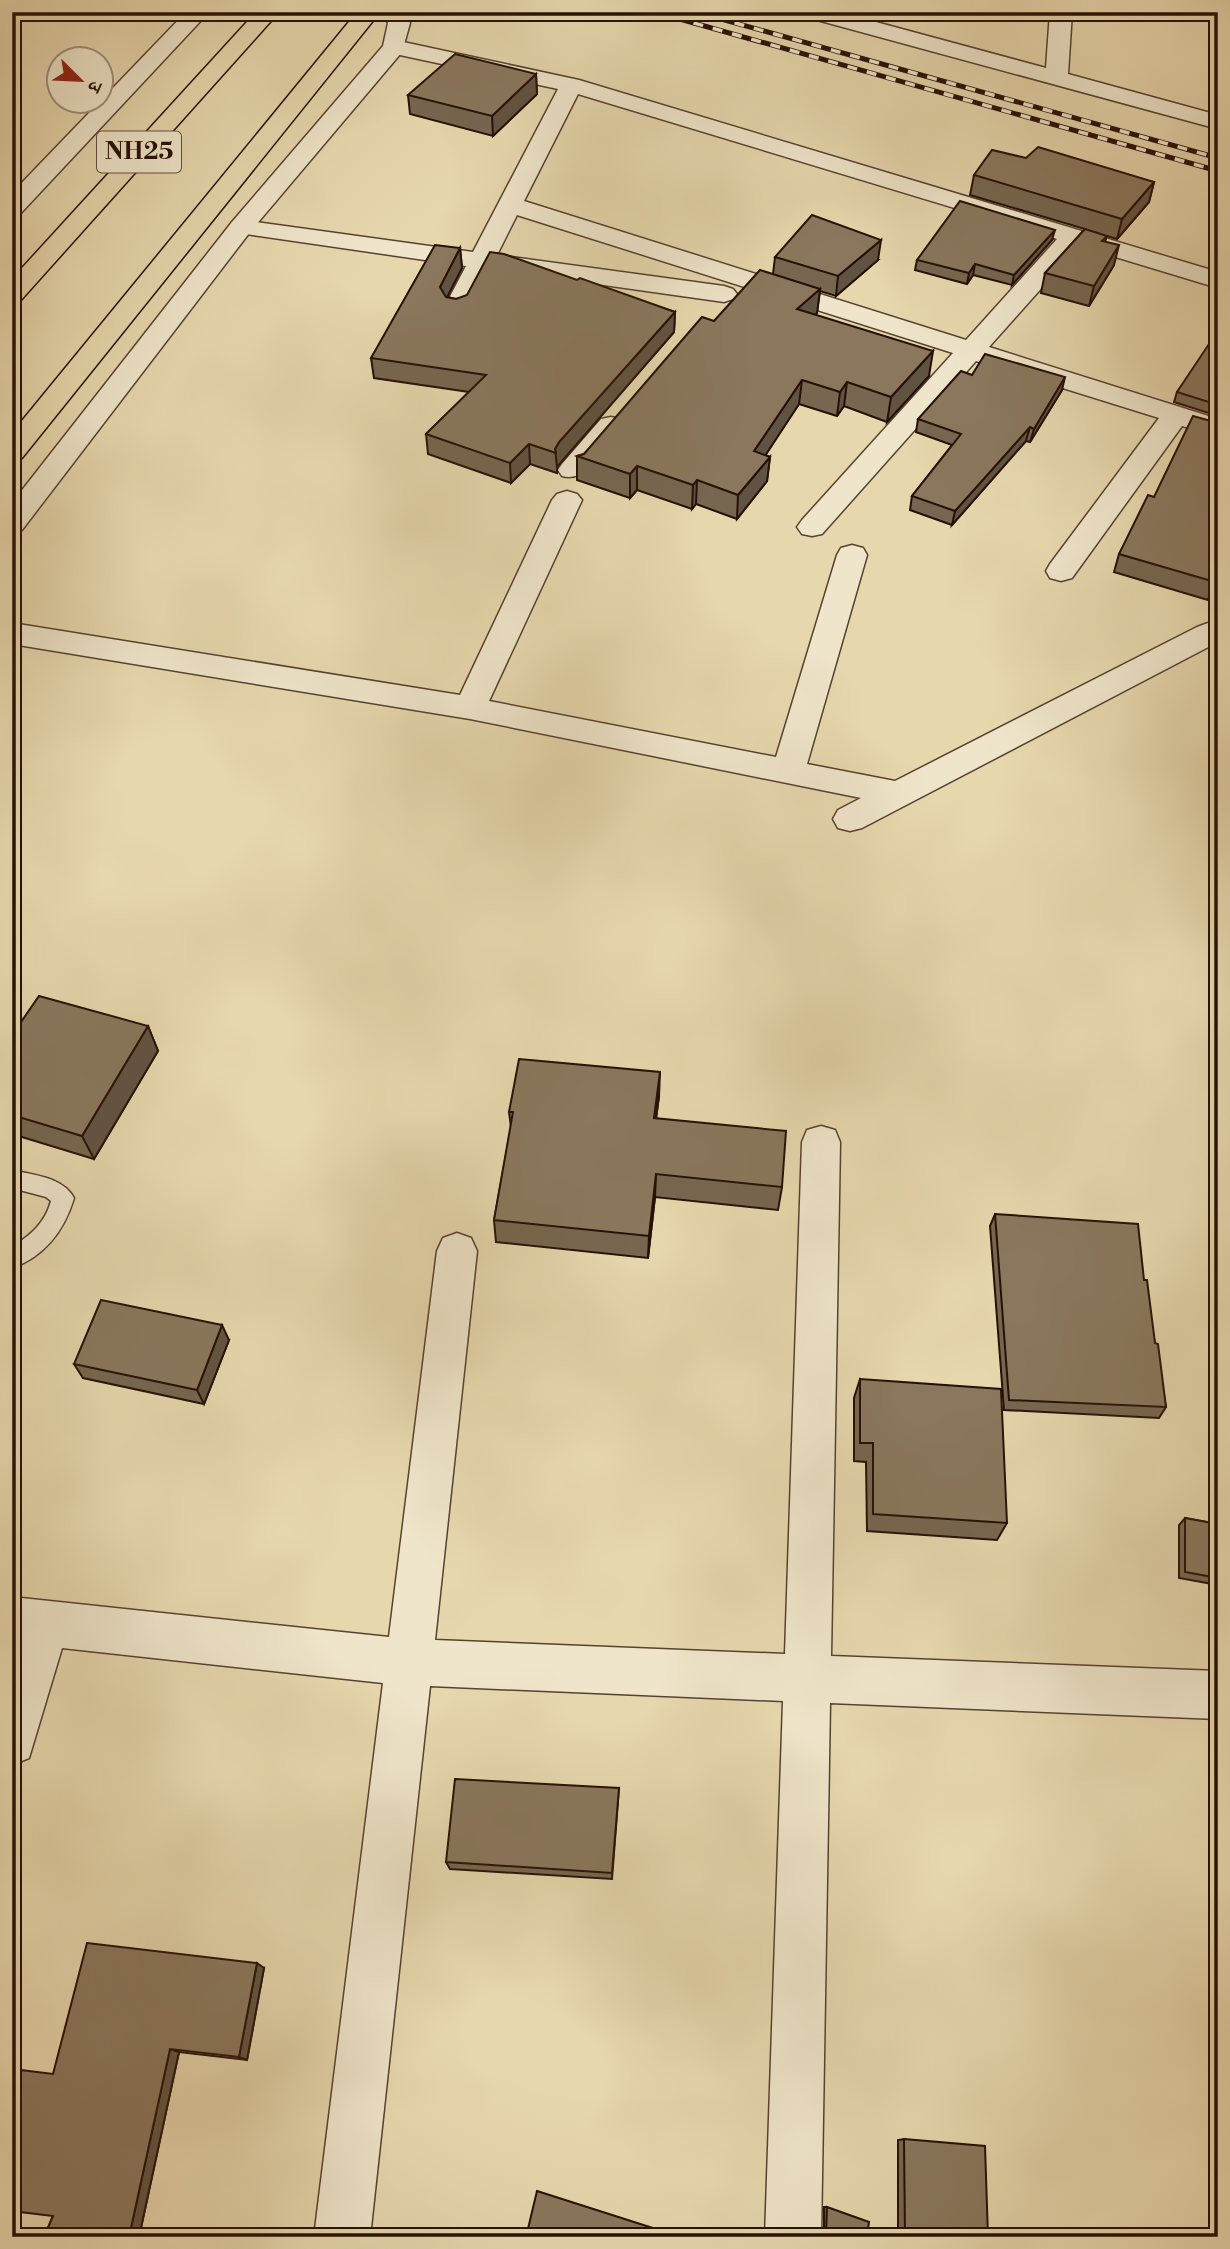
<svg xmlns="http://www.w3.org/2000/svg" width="1230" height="2249" viewBox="0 0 1230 2249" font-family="'Libre Bodoni','Noto Serif Devanagari',serif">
	<rect width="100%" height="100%" fill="#e7d7ad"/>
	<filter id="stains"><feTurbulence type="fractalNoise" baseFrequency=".00286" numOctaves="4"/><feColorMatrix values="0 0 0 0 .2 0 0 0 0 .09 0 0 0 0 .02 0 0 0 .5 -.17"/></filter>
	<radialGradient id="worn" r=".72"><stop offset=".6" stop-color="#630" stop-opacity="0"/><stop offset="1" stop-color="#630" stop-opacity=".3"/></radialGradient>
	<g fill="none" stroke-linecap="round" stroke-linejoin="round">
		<defs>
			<path id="service" d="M12 1170C33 1175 63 1177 74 1198 64 1231 45 1256 12 1268V1247C31 1235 45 1223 51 1201L46 1197 12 1188Z"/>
			<g id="minor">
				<polygon points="803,12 839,12 1046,68 1050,12 1072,12 1068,74 1218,115 1218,129 806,17"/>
				<path d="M394 40 579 80 1218 272V288L1079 246 989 347 1218 419V436L1182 426 1072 578 1061 581 1050 578 1046 571 1050 564 1159 418 976 361 822 534 812 536 802 534 797 527 802 520 953 353 517 215 497 255 724 286 733 289 737 294 733 299 724 302 490 269 466 314 457 316 448 314 444 308 466 266 232 232 229 227 232 222 241 220 473 252 558 89 386 52 383 47 386 42ZM578 94 1057 239 966 340 524 201Z"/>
				<path d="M611 417 621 419 625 425 621 431C605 449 588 483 562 476L558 470 562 464 601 419Z"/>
				<polygon points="567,491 577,494 582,500 489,701 776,757 837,555 841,548 852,545 863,548 867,555 807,764 895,781 1197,627 1208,623 1218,626 1218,642 862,828 850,831 838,828 833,819 838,810 861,798 470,719 12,644 12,623 460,695 552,500 557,494"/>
				<polygon points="821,1126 835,1130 840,1142 831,1656 1218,1671 1218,1719 830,1703 821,2237 765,2237 783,1701 430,1686 370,2237 314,2237 383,1683 62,1648 29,1758 12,1765 12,1659 17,1644 12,1643 12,1597 389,1637 437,1251 443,1238 457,1233 471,1238 477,1251 435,1640 785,1654 802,1142 807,1130"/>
			</g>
			<g id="tertiary">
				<polygon points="186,12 209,12 21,213 12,215 12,193"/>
				<polygon points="381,12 403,12 410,23 402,52 250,232 22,530 12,532 12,503 232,222 383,46 388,23"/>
			</g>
			<g id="trunk">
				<polygon points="256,12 279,12 21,300 12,303 12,279"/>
				<polygon points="357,12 380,12 22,458 12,461 12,433"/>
			</g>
		</defs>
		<use href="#service" stroke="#564230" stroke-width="3"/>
		<use href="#minor" stroke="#564230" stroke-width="3"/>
		<use href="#tertiary" stroke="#564230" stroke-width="3"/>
		<use href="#trunk" stroke="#261007" stroke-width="3"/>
		<use href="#service" fill="#efe5ca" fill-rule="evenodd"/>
		<use href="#minor" fill="#efe5ca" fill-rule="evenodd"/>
		<use href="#tertiary" fill="#efe5ca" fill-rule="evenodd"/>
		<use href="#trunk" fill="#e7d7ad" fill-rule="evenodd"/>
		<defs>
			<g id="rail">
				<polyline points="655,12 1218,171"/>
				<polyline points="696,12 1218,158"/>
			</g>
		</defs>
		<use href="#rail" stroke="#261007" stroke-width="5"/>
		<use href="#rail" stroke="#efe5ca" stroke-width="3.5" stroke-dasharray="10" stroke-linecap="butt"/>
	</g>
	<g fill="#776650" stroke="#261007" stroke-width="2">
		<polygon points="536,74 537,94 493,136 410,114 408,95"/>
		<polygon points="1026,158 1154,182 1149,202 1117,239 1107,236 1105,242 1114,265 1089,306 1041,293 1045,273 1085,229 970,195 974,175"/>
		<polygon points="1052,240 1012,285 973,275 967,284 915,270 917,260"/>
		<polygon points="460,248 462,268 447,297 456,299 577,280 675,312 674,332 560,462 557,467 557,473 530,464 511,483 428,454 426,434 469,392 374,378 371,358"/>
		<polygon points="775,257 878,260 836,296 820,291 817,313 815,315 929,376 887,422 844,406 837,416 799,404 765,455 770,457 767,481 737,519 696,504 692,509 637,490 630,498 577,480 577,456 584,454 714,321 773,274"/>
		<polygon points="1218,346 1218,416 1174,402 1177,392"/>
		<polygon points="1062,390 1030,442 1026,441 952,525 910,510 912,496 952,445 916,432 918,419"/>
		<polygon points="1218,423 1218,579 1208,600 1114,572 1119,554 1154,497"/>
		<polygon points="148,1026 158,1051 94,1159 12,1134 12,1035"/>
		<polygon points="659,1096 656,1118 782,1187 778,1210 655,1197 648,1258 496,1242 494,1220 511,1127 509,1112"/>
		<polygon points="995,1214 1144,1280 1166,1407 1159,1418 1004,1410 990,1226"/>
		<polygon points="229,1340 204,1404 83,1378 74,1364"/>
		<polygon points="860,1379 1007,1523 997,1540 867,1531 866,1462 854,1461 854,1398"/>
		<polygon points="1185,1518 1218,1524 1218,1585 1179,1578 1179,1525"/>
		<polygon points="619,1788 612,1879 450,1869 446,1862"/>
		<polygon points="264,1968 247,2060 179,2052 139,2237 44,2237 53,2216 53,2074"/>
		<polygon points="904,2139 988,2237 898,2237 898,2140"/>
		<polygon points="824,2207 827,2207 867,2237 824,2237"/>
	</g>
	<g fill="#615341" stroke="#261007" stroke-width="2">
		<polygon points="536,74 537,94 493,136 492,116"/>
		<polygon points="1154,182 1149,202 1117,239 1122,219"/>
		<polygon points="1055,230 1052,240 1012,285 1014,275"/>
		<polygon points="881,240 878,260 836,296 838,276"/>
		<polygon points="1119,245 1114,265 1089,306 1094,286"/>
		<polygon points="460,248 462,268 442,307 440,287"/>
		<polygon points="975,264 973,275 967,284 969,273"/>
		<polygon points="820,289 817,313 794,333 797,309"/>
		<polygon points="675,312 674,332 557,467 555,449 559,442"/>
		<polygon points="933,351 929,376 887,422 891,397"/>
		<polygon points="1065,377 1062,390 1030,442 1034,429"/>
		<polygon points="802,380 799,404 752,476 754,451"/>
		<polygon points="847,382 844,406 837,416 840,392"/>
		<polygon points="1030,427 1026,441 952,525 955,511"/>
		<polygon points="529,444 530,464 511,483 510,463"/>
		<polygon points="770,457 767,481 737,519 738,495"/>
		<polygon points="637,466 637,490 630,498 630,474"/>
		<polygon points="697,480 696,504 692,509 693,485"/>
		<polygon points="1218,575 1218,579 1208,600 1215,582"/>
		<polygon points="148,1026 158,1051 94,1159 82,1136"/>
		<polygon points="660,1072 659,1096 653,1142 654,1118"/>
		<polygon points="656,1174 655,1197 648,1258 649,1236"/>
		<polygon points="222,1325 229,1340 204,1404 197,1390"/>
		<polygon points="257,1963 264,1968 247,2060 239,2057"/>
		<polygon points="170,2049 179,2052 139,2237 129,2237"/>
	</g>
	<g fill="#8a775d" stroke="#261007" stroke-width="2">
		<polygon points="455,54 536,74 492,116 408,95"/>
		<polygon points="1038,147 1154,182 1122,219 974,175 992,150 1026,158"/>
		<polygon points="960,201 1055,230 1014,275 975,264 969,273 917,260"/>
		<polygon points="812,215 881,240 838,276 775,257"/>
		<polygon points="1085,229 1107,236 1102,241 1119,245 1094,286 1045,273"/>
		<polygon points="435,245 460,248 440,287 446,297 456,299 467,295 490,252 504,254 577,280 580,278 675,312 559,442 555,449 556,453 529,444 510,463 426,434 486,375 371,358"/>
		<polygon points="760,270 820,289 797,309 933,351 891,397 847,382 840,392 802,380 754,451 770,457 738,495 697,480 693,485 637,466 630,474 577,456 584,454 702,317 714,321"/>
		<polygon points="1209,344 1218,346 1218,405 1177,392"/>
		<polygon points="985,354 1065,377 1034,429 1030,427 955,511 912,496 961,434 918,419 961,371 972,375"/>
		<polygon points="1193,416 1218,423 1218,575 1215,582 1119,554 1148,495 1154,497"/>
		<polygon points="39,996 148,1026 82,1136 12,1115 12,1035"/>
		<polygon points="519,1059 660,1072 654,1118 786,1131 782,1187 656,1174 649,1236 494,1220 513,1112 509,1112"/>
		<polygon points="995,1214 1138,1224 1144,1280 1147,1280 1155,1343 1158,1344 1166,1407 1009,1400"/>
		<polygon points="101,1300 222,1325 197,1390 74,1364"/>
		<polygon points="860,1379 1001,1389 1007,1523 873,1514 873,1443 860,1443"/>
		<polygon points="1185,1518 1218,1524 1218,1578 1185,1572"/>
		<polygon points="455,1779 619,1788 612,1873 446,1862"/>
		<polygon points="87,1943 257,1963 239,2057 170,2049 129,2237 44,2237 53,2216 12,2211 12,2069 53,2074"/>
		<polygon points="904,2139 985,2146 988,2237 905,2237"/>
		<polygon points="537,2191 681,2237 526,2237"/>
		<polygon points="827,2207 869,2222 867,2237 826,2237"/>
	</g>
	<g text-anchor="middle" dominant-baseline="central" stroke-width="7" stroke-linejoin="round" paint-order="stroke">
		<rect fill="#efe5ca" stroke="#625042" stroke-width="2" x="97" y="131.5" width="84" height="41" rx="5"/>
		<g font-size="24" font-weight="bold" fill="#261007">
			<text x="139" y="152">NH25</text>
		</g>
	</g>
	<rect width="1230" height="2249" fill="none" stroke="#e7d7ad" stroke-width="42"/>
	<rect x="14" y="14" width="1202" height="2221" fill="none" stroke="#261007" stroke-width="3.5"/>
	<rect x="21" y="21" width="1188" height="2207" fill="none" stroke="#261007" stroke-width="2"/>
	<g transform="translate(80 80) rotate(114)"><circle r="33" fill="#efe5ca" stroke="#9f907c" stroke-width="2"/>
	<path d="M0-5L12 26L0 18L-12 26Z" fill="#8f2418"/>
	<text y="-10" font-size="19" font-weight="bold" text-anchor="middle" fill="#261007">उ</text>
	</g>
	<rect width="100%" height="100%" filter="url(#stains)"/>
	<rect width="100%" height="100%" fill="url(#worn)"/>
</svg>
